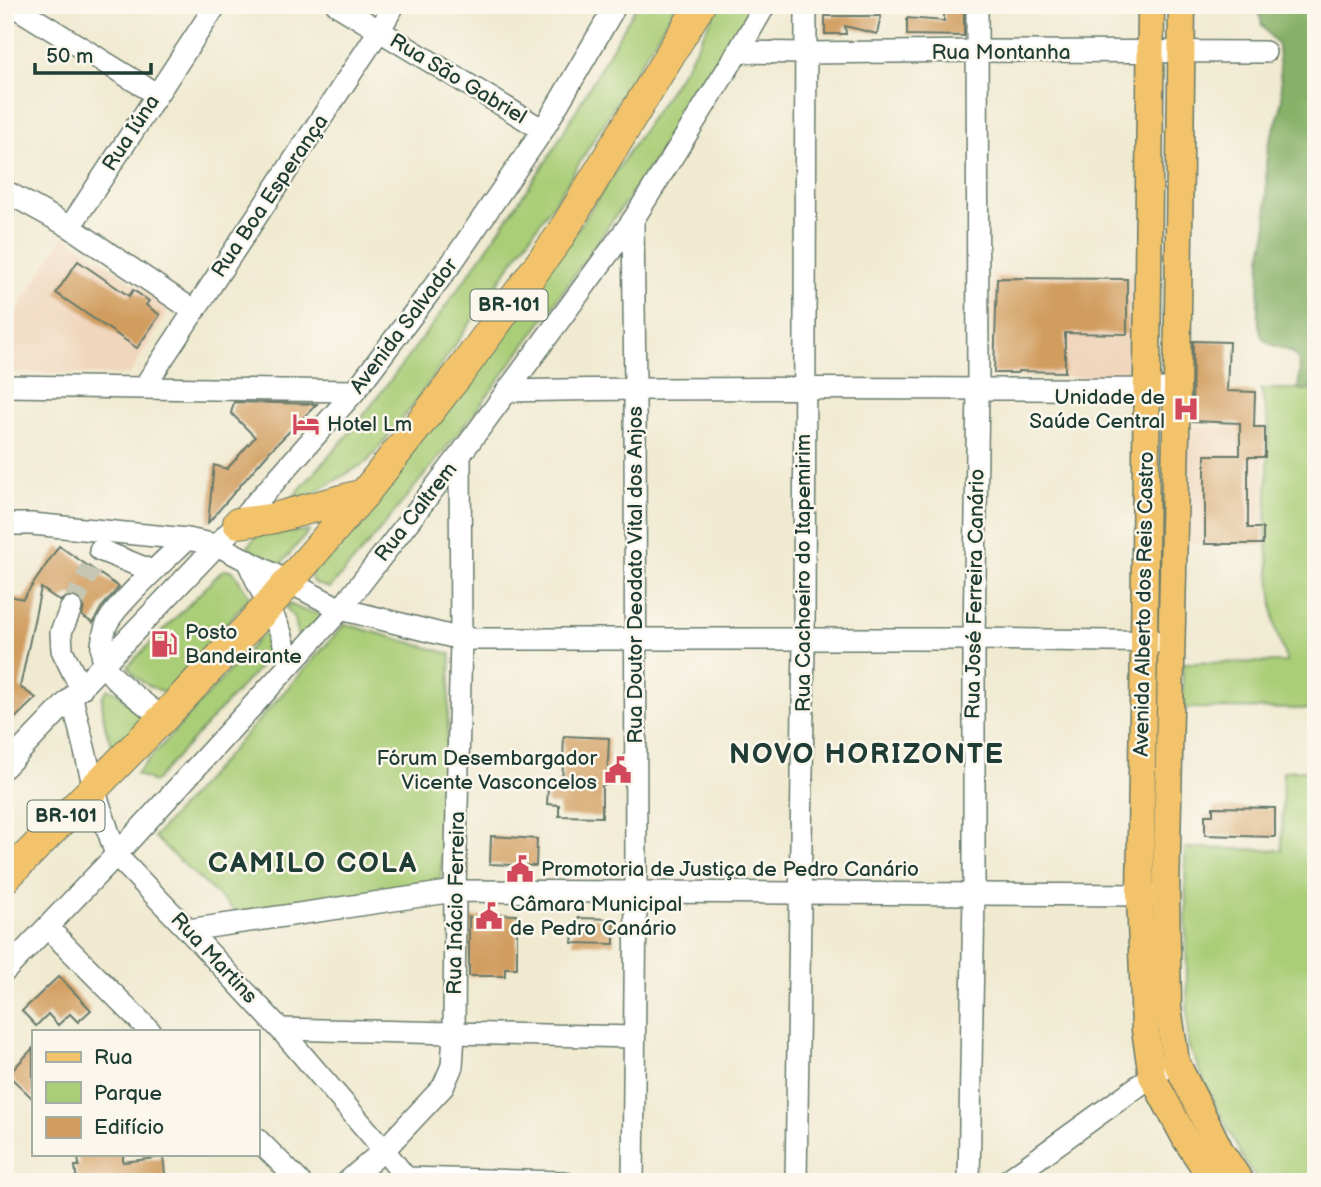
<svg xmlns="http://www.w3.org/2000/svg" width="1321" height="1187" viewBox="0 0 1321 1187" font-family="'Balsamiq Sans',sans-serif">
	<rect width="100%" height="100%" fill="#fbf7ec"/>
	<filter id="ink" filterUnits="userSpaceOnUse"><feTurbulence type="fractalNoise" baseFrequency=".0143" numOctaves="2"/><feDisplacementMap in="SourceGraphic" scale="14" xChannelSelector="R" yChannelSelector="G"/><feConvolveMatrix kernelMatrix="1 2 1 2 8 2 1 2 1" color-interpolation-filters="sRGB"/></filter>
	<filter id="wash" filterUnits="userSpaceOnUse"><feTurbulence type="fractalNoise" baseFrequency=".00686" numOctaves="4" result="noise"/><feDisplacementMap in="SourceGraphic" scale="28" xChannelSelector="R" yChannelSelector="G"/><feGaussianBlur stdDeviation="1.57" result="paint"/><feColorMatrix in="noise" values="0 0 0 0 0 0 0 0 0 0 0 0 0 0 0 0 0 1.4 0 .05"/><feComposite in="paint" operator="in"/></filter>
	<g filter="url(#wash)">
		<rect width="100%" height="100%" fill="#f0ead1"/>
		<g fill="#f0d6bc">
			<polygon points="64,235 165,305 166,315 129,375 5,372 5,331"/>
			<polygon points="992,274 1133,276 1133,377 992,376"/>
			<polygon points="1186,426 1265,427 1263,544 1184,543"/>
		</g>
		<g fill="#aace78" stroke="#648656" stroke-width="2">
			<polygon points="637,5 676,5 566,185 412,407 368,461 314,493 290,500 354,428 436,320 481,257 549,157"/>
			<polygon points="719,5 751,5 722,59 659,154 535,331 469,420 371,541 330,588 319,585 312,581 310,575 579,227 689,61"/>
			<polygon points="1261,389 1298,389 1305,390 1316,389 1316,1182 1259,1182 1245,1162 1215,1104 1188,1045 1185,848 1282,850 1283,771 1314,770 1314,709 1183,708 1183,663 1287,662 1275,627 1266,533 1269,426"/>
			<polygon points="309,531 280,565 251,551 248,547 251,542 258,535"/>
			<path d="M223 570H232L250 597 165 692C149 687 137 681 128 666Z"/>
			<polygon points="289,604 305,611 323,614 299,642 295,619 286,607"/>
			<polygon points="345,624 451,654 440,888 238,914 154,837"/>
			<polygon points="267,629 271,630 276,649 154,782 136,774"/>
			<path d="M108 689 116 692 143 714 142 721 117 746H113C104 730 103 715 102 697Z"/>
		</g>
		<polygon fill="#87b168" stroke="#53774e" stroke-width="2" points="1258,5 1316,5 1316,389 1305,390 1298,389 1300,369 1298,359 1292,352 1268,343 1262,337 1259,325 1258,308 1261,258 1267,230 1266,164 1268,145 1280,112 1282,98 1278,46 1262,25"/>
		<g id="blocks">
			<g fill="#d19d5e">
				<polygon points="944,5 964,5 964,36 907,35 907,18 944,21"/>
				<polygon points="825,16 881,16 877,34 845,26 846,34 825,34"/>
				<polygon points="78,261 129,296 133,290 149,301 146,305 160,315 137,348 56,293"/>
				<polygon points="997,278 1127,279 1127,334 1065,333 1065,372 1018,371 1018,373 994,373"/>
				<polygon points="1193,341 1229,342 1227,391 1255,392 1254,427 1265,427 1265,457 1248,457 1248,528 1263,528 1263,544 1205,544 1205,455 1240,455 1240,423 1192,421"/>
				<polygon points="234,402 317,404 270,451 208,523 214,465 227,469 255,437 231,413"/>
				<polygon points="59,546 119,587 101,608 93,623 82,616 84,606 82,601 77,596 69,595 60,601 41,588 20,687 36,698 5,728 5,595 23,599"/>
				<polygon points="564,736 609,738 607,785 602,785 602,817 559,816 559,805 547,804 548,788 554,788 554,786 562,786"/>
				<polygon points="1213,807 1275,808 1275,837 1205,835 1205,815 1213,815"/>
				<polygon points="491,836 537,839 536,866 490,864"/>
				<polygon points="489,914 517,915 517,968 505,968 505,976 469,976 469,917 489,917"/>
				<polygon points="578,918 614,919 614,944 572,943 573,931 578,931"/>
				<polygon points="59,976 91,1010 78,1022 70,1014 58,1025 48,1014 36,1026 22,1011"/>
				<polygon points="33,1048 33,1099 8,1075"/>
				<polygon points="78,1154 123,1154 123,1162 163,1157 166,1182 77,1182 75,1166 79,1166"/>
			</g>
		</g>
	</g>
	<g filter="url(#ink)">
		<use href="#blocks" fill-opacity="0" stroke="#687a6b" stroke-width="2"/>
		<g fill="none" stroke-linecap="round" stroke-linejoin="round">
			<polyline stroke="#c6c7b2" stroke-width="21" stroke-dasharray="21 10" stroke-linecap="butt" points="71,608 91,568"/>
			<defs>
				<g id="minor">
					<polyline points="12,5 156,94"/>
					<polyline points="337,5 543,130"/>
					<polyline points="738,52 806,53 977,51 1265,52"/>
					<polyline points="5,191 70,227 194,311"/>
					<polyline points="70,227 216,5"/>
					<polyline points="5,386 355,391"/>
					<polyline points="144,387 379,31 394,5"/>
					<path d="M507 391C730 386 954 390 1177 389"/>
					<polyline points="5,524 32,524 187,539 217,545 341,609 461,639 974,639 1172,642"/>
					<polyline points="100,550 152,571"/>
					<polyline points="247,560 281,633 290,665"/>
					<polyline points="71,608 61,632 62,650 81,689"/>
					<polyline points="72,698 94,788 116,855 188,930 280,1029 384,1150 409,1182"/>
					<path d="M163 718C149 707 109 679 104 663 100 652 102 637 106 626 110 616 118 608 125 600 145 578 166 559 187 539"/>
					<polyline points="5,767 238,523 355,391 451,264 543,130 616,5"/>
					<polyline points="48,928 150,1031"/>
					<polyline points="188,930 455,891 1154,895"/>
					<polyline points="5,971 116,855 341,609 460,455 633,220 738,52 765,5"/>
					<polyline points="280,1029 634,1037"/>
					<polyline points="257,1139 300,1182"/>
					<polyline points="406,1178 564,1182"/>
					<polyline points="347,1182 384,1150 443,1087 452,1066 454,1034 455,891 461,639 460,455"/>
					<polyline points="633,1182 636,892 635,388 633,220"/>
					<polyline points="796,1182 804,640 806,5"/>
					<polyline points="969,1182 974,894 974,639 978,389 977,5"/>
					<polyline points="1005,1182 1152,1076 1176,1062"/>
				</g>
				<g id="major">
					<polyline points="1151,5 1144,642 1140,896 1145,1030 1152,1076 1185,1138 1214,1182"/>
					<polyline points="1182,5 1177,389 1166,895 1168,1007 1176,1062 1221,1152 1241,1182"/>
				</g>
				<g id="highway">
					<polyline points="238,523 270,519 364,494"/>
					<polyline points="5,878 163,718 268,606 364,494 458,375 558,239 700,5"/>
				</g>
			</defs>
			<use href="#minor" stroke="#687a6b" stroke-width="24"/>
			<use href="#major" stroke="#687a6b" stroke-width="29"/>
			<use href="#highway" stroke="#687a6b" stroke-width="32"/>
			<use href="#minor" stroke="#fff" stroke-width="21"/>
			<use href="#major" stroke="#f2c36a" stroke-width="26"/>
			<use href="#highway" stroke="#f2c36a" stroke-width="30"/>
		</g>
	</g>
	<defs>
		<symbol id="hospital-bare" viewBox="-9 -9 18 18"><path d="M-5-5h3v3.5h4V-5h3V5h-3V1.5h-4V5h-3Z" fill="#d1495b" stroke="#fbf7ec" stroke-width="2.5" paint-order="stroke"/></symbol>
		<symbol id="hotel-bare" viewBox="-9 -9 18 18"><path d="M-6-4.5h1.5V1H6V5H4.5V3h-9V5H-6ZM-4 0a1.8 1.8 0 1 1 3.6 0ZM.5 0V-2.5h3Q6-2.5 6 0Z" fill="#d1495b" stroke="#fbf7ec" stroke-width="2.5" paint-order="stroke"/></symbol>
		<symbol id="fuel-bare" viewBox="-9 -9 18 18"><path d="M-5.5-6h7V0h2V4h1.3V-2.5L3-4.5l.8-.8L6-3V5H2.5V1h-1V6h-7ZM-4.2-4.7v3.2H.2V-4.7Z" fill="#d1495b" stroke="#fbf7ec" stroke-width="2.5" paint-order="stroke"/></symbol>
		<symbol id="civic-bare" viewBox="-9 -9 18 18"><path d="M-.6-6.5H3V-4.5H.6V-3L4-1V1h2V6H-6V1h2V-1L-.6-3ZM-1.2 2.5V6h2.4V2.5Z" fill="#d1495b" stroke="#fbf7ec" stroke-width="2.5" paint-order="stroke"/></symbol>
	</defs>
	<g fill-rule="evenodd">
		<use href="#hospital-bare" x="1167" y="390" width="38" height="38"/>
		<use href="#hotel-bare" x="287" y="405" width="38" height="38"/>
		<use href="#fuel-bare" x="145" y="625" width="38" height="38"/>
		<use href="#civic-bare" x="599" y="751" width="38" height="38"/>
		<use href="#civic-bare" x="501" y="850" width="38" height="38"/>
		<use href="#civic-bare" x="470" y="897" width="38" height="38"/>
	</g>
	<g text-anchor="middle" dominant-baseline="central" stroke-width="5" stroke-linejoin="round" paint-order="stroke">
		<g fill="#fbf7ec" stroke="#61756b" stroke-width="2">
			<rect x="470.5" y="289.5" width="77" height="31" rx="5"/>
			<rect x="27.5" y="800.5" width="77" height="31" rx="5"/>
		</g>
		<g font-size="19" font-weight="bold" fill="#1f3d34">
			<text x="509" y="305">BR-101</text>
			<text x="66" y="816">BR-101</text>
		</g>
		<g font-size="21" fill="#1f3d34" stroke="#fbf7ec">
			<text x="1001" y="52">Rua Montanha</text>
			<text transform="translate(458 79) rotate(31)">Rua São Gabriel</text>
			<text transform="translate(131 133) rotate(-57)">Rua Iúna</text>
			<text transform="translate(270 196) rotate(-56)">Rua Boa Esperança</text>
			<text transform="translate(404 326) rotate(-53)">Avenida Salvador</text>
			<text transform="translate(416 512) rotate(-52)">Rua Caltrem</text>
			<text transform="translate(803 573) rotate(-90)">Rua Cachoeiro do Itapemirim</text>
			<text transform="translate(635 575) rotate(-90)">Rua Doutor Deodato Vital dos Anjos</text>
			<text transform="translate(975 594) rotate(-89)">Rua José Ferreira Canário</text>
			<text transform="translate(1144 604) rotate(-89)">Avenida Alberto dos Reis Castro</text>
			<text transform="translate(456 903) rotate(-89)">Rua Inácio Ferreira</text>
			<text transform="translate(214 958) rotate(47)">Rua Martins</text>
		</g>
		<g font-size="21" fill="#1f3d34" stroke="#fbf7ec" text-anchor="start">
			<text x="1165" y="397" text-anchor="end">Unidade de<tspan x="1165" dy="24">Saúde Central</tspan></text>
			<text x="327" y="424">Hotel Lm</text>
			<text x="185" y="632">Posto<tspan x="185" dy="24">Bandeirante</tspan></text>
			<text x="597" y="758" text-anchor="end">Fórum Desembargador<tspan x="597" dy="24">Vicente Vasconcelos</tspan></text>
			<text x="541" y="869">Promotoria de Justiça de Pedro Canário</text>
			<text x="510" y="904">Câmara Municipal<tspan x="510" dy="24">de Pedro Canário</tspan></text>
		</g>
		<g font-size="28" font-weight="bold" letter-spacing="2" fill="#1f3d34" stroke="#fbf7ec">
			<text x="867" y="754">NOVO HORIZONTE</text>
			<text x="313" y="863">CAMILO COLA</text>
		</g>
	</g>
	<rect width="1321" height="1187" fill="none" stroke="#fbf7ec" stroke-width="28"/>
	<rect x="32" y="1030" width="228" height="126" fill="#fbf7ec" stroke="#a3ada2" stroke-width="2"/>
	<rect x="46" y="1052" width="35" height="10" fill="#f2c36a" stroke="#a3ada2" stroke-width="2"/>
	<text x="94" y="1064" font-size="21" fill="#1f3d34">Rua</text>
	<rect x="46" y="1082" width="35" height="21" fill="#aace78" stroke="#a3ada2" stroke-width="2"/>
	<text x="94" y="1100" font-size="21" fill="#1f3d34">Parque</text>
	<rect x="46" y="1117" width="35" height="21" fill="#d19d5e" stroke="#a3ada2" stroke-width="2"/>
	<text x="94" y="1134" font-size="21" fill="#1f3d34">Edifício</text>
	<path d="M35 63v10h116v-10" fill="none" stroke="#1f3d34" stroke-width="3.5"/>
	<text x="46" y="63" font-size="21" fill="#1f3d34" stroke="#fbf7ec" stroke-width="5" paint-order="stroke">50 m</text>
</svg>
